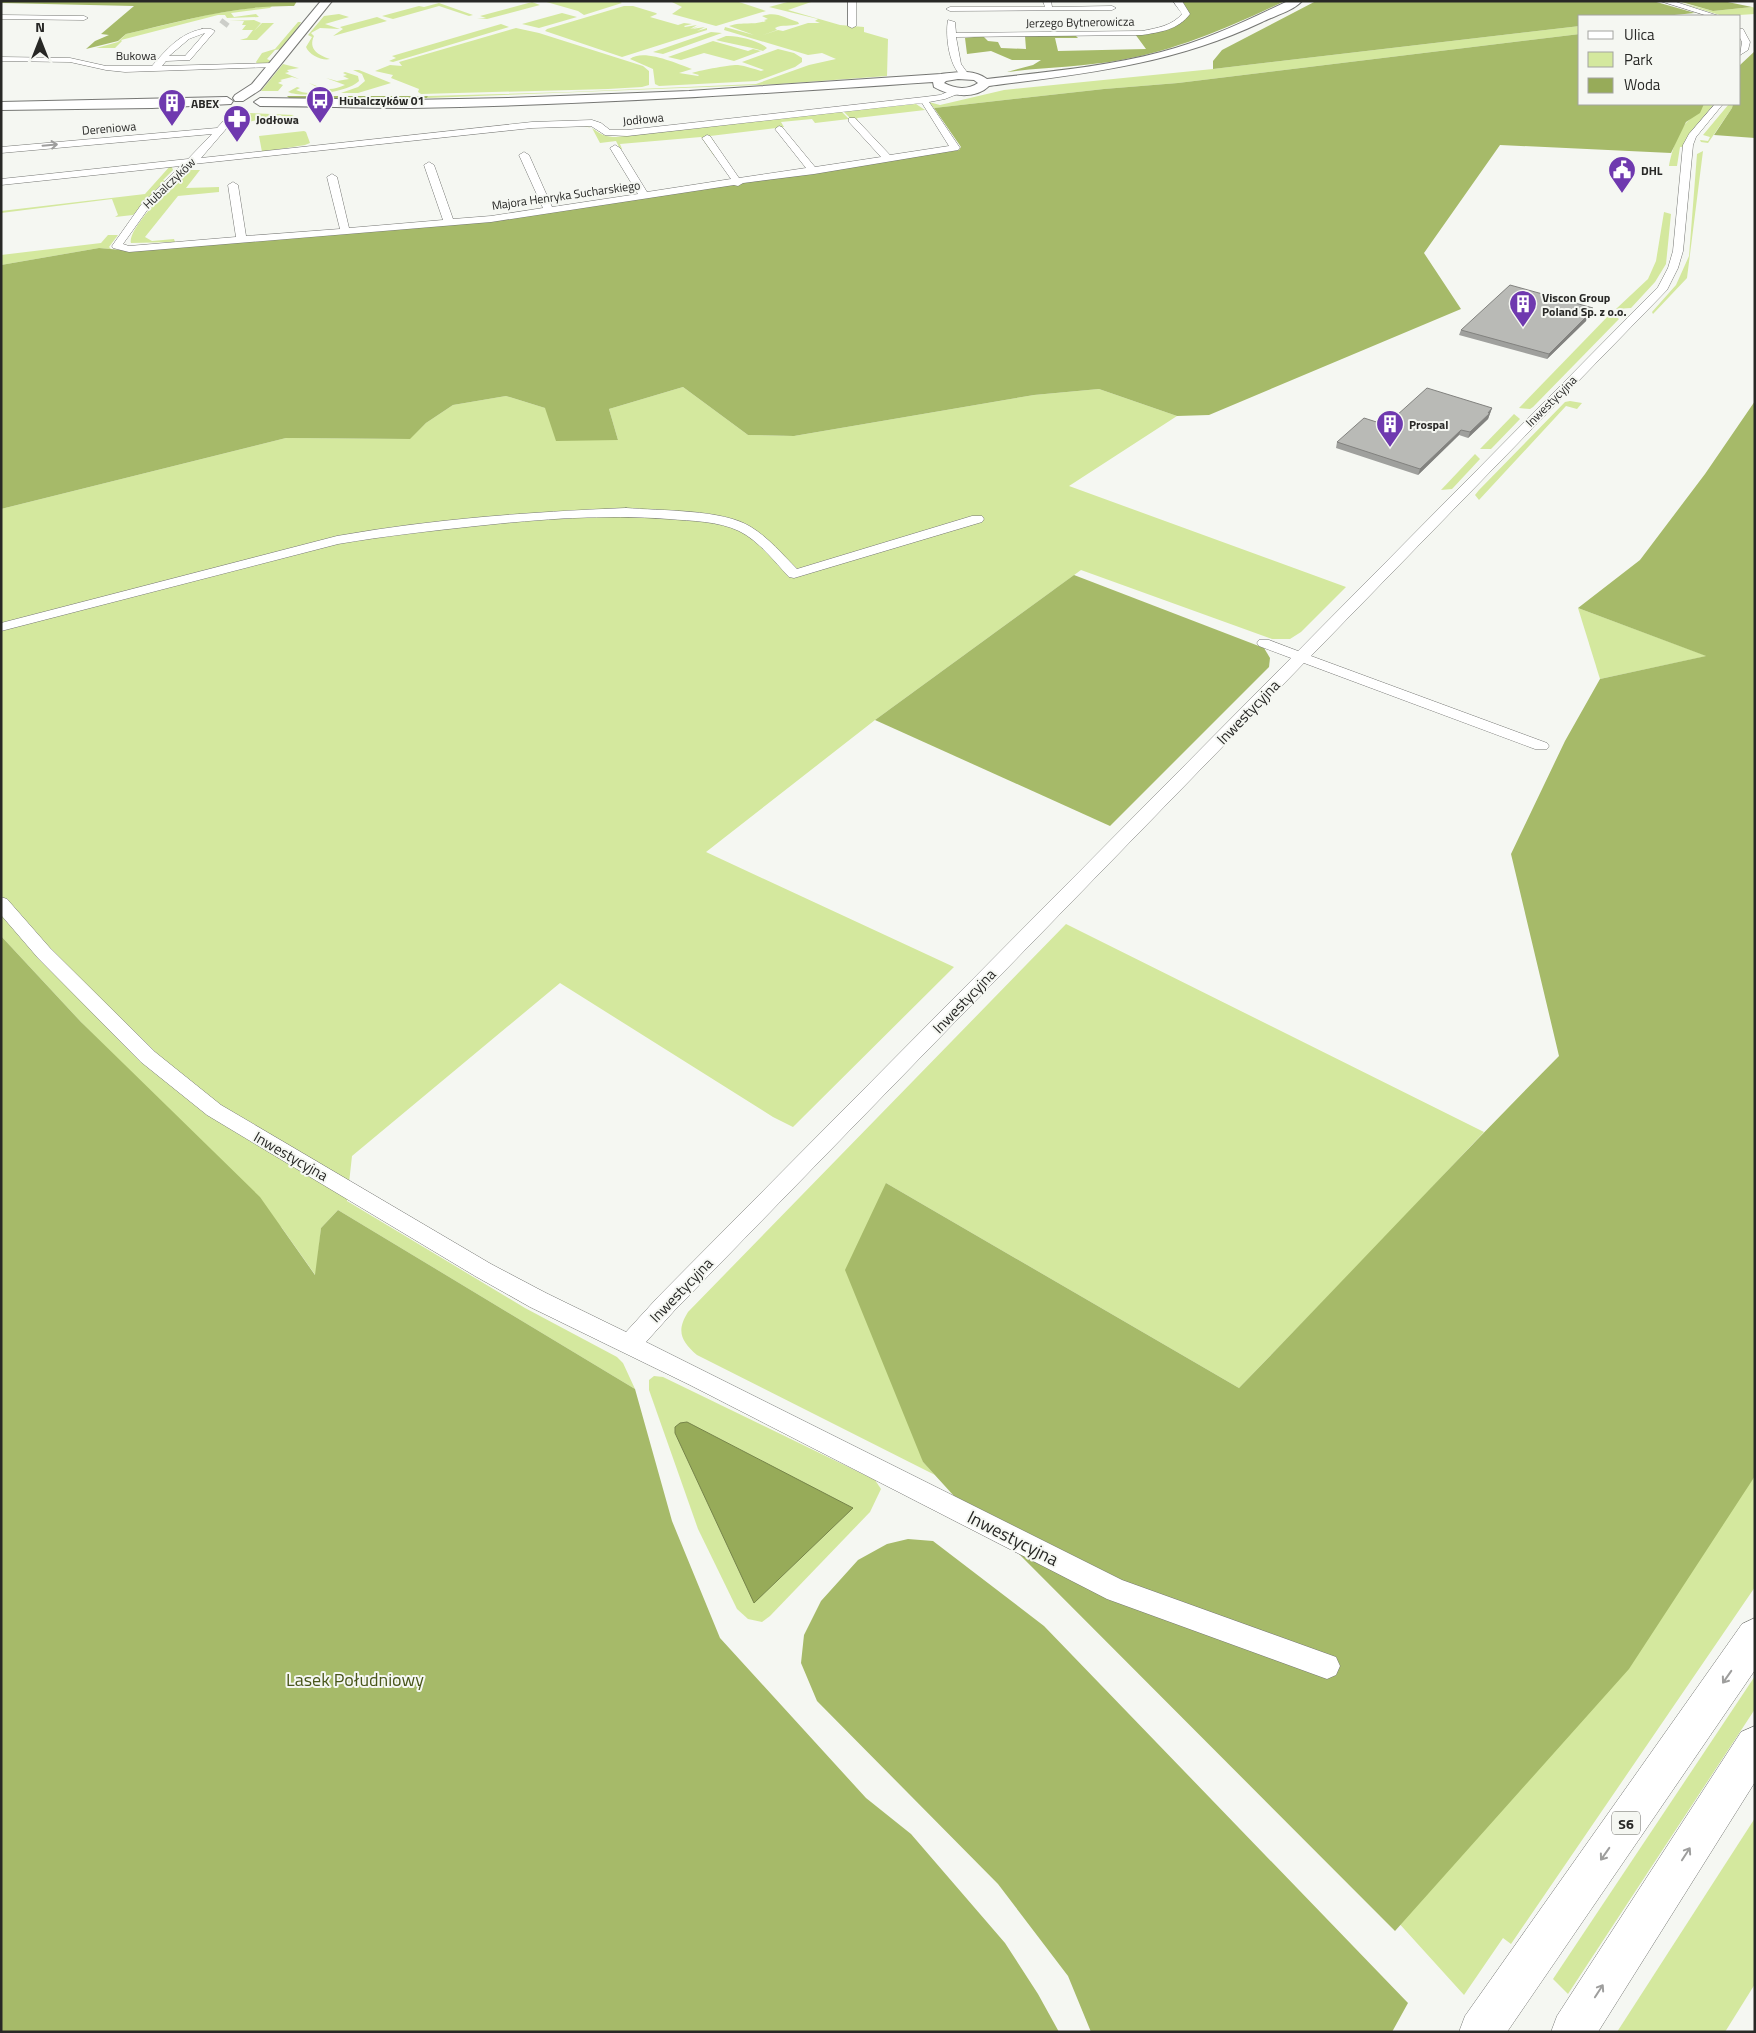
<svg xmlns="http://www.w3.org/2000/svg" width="1756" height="2033" viewBox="0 0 1756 2033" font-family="'Titillium Web',sans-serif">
	<rect width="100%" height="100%" fill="#f5f7f2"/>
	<g fill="#d4e89e">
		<polygon points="543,1 618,1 622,3 584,15 578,11"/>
		<polygon points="670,1 736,1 766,11 716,26 672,14 682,7"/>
		<path d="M791 1H814L788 10 840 25 864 27V32L888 39 887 76 780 84 427 98 428 96 569 92 756 84 809 65 836 59 822 53 808 55 724 30 725 27 754 35 729 26C744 21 751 26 766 21L764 20 768 19 762 16C777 11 784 18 798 22L799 24C789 27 783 24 775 28L777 30 763 35 778 30 783 31 808 23H820L815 21 818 19 769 7Z"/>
		<polygon points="1674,1 1713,11 1752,7 1755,8 1755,14 1723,16"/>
		<polygon points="532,2 540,5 487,19 477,18 486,18 480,16"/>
		<polygon points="439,3 473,15 469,16 439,6 393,19 382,16 419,6 424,7"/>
		<polygon points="265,6 272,6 270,8 231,13 234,17 256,14 259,17 227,18 225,15 218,15 121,40 122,41 115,48 96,48 118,42 126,34 211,14"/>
		<polygon points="624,6 633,6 656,13 657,14 650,17 678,25 684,23 692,24 684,26 685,27 697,25 690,29 700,26 692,29 705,27 697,31 707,28 707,30 622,57 545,31 547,29"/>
		<polygon points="562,13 577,17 539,28 522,24"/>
		<path d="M339 14 349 17 325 24 340 29 320 28 311 33 314 36C308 49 318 55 330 59 322 61 309 55 306 47L312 37 308 35 324 16Z"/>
		<polygon points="377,17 387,21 333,36 343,29 340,27"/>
		<polygon points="254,20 261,23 254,31 262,23 274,23 257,40 240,40 247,38 253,30 242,30 246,25 242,25 244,21 229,21"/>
		<polygon points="298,22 301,22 299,26 301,26 282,49 275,50 267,59 271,61 265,64 257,64 256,62 262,53 275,49"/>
		<polygon points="501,24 509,27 393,62 389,61 396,58 392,56"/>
		<polygon points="1580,26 1580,34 1178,83 1104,89 934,108 929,102 940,105 1004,90 1213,69"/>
		<polygon points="516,28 539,33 643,66 649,71 649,85 642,87 608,89 421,94 418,92 419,89 391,78 393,75 375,71 390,65 402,66 399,62"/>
		<polygon points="711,32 722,33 663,54 653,52"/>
		<path d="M726 36C737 35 760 41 767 48L763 51C747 46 732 44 716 40Z"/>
		<polygon points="713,41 748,51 753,49 761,51 734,61 704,53 681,60 668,57"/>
		<path d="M778 49 794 53 802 58V62L795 67 757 81 659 86 655 84 653 69 630 59C643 48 678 64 692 69L679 73 698 76 699 75 692 73C695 71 734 64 738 65 746 66 754 69 761 71L764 70 742 62Z"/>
		<polygon points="283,64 299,68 287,70 289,72 285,73 299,79 292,77 280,80 282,81 278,83 283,85 278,91 261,91"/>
		<polygon points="353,70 359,70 391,83 358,93 341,93 358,87 365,81 362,74"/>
		<path d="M345 72 358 76 359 81C347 93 302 98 288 92L297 87 300 88 296 90C305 94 314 94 323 90L309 83C325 89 329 92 345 85L326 78 337 81 349 79 343 76 347 75 343 73Z"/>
		<polygon points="916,104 925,110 857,118 858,121 851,119 843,111"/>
		<path d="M1704 104H1714L1689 134 1682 147H1680L1677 166H1669C1671 154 1678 130 1688 121 1695 114 1700 113 1704 104Z"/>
		<polygon points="1729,104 1733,104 1732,108 1708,143 1701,142 1700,140 1708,141 1710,137 1703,135"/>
		<path d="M841 111 849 119 815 123 812 119 781 122 784 127 710 136 714 141V156L701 137 620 144 622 149H620L616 141 600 143 592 128 579 125C598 126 596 137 616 137Z"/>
		<polygon points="250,113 294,115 287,118 280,115 239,124 235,128 229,128 238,118"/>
		<polygon points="304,131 306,132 310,143 305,145 262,152 259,136"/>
		<polygon points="1703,151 1687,278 1653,314 1652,312 1676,285 1689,256 1697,154"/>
		<polygon points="171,165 173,170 163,180 165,181 133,215 115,217 118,215 112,199 1,213 1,211 145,194"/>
		<path d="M188 170H200L186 188 219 187V192L178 196 145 237 152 241 174 239 175 242 131 243C128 227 175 182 188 170Z"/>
		<polygon points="1664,212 1671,214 1666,264 1655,282 1631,308 1616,309 1648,279 1656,261"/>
		<polygon points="108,235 118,235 109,247 111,249 99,248 1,265 1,255 101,243"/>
		<polygon points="1611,313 1619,319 1533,407 1530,409 1519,408"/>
		<polygon points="683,387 748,435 794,436 1034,395 1099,389 1177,416 1069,486 1346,587 1301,632 1290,639 1272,639 1081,570 875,720 706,852 954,967 793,1127 773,1117 560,983 352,1156 347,1201 525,1308 617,1357 623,1363 635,1389 338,1210 321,1228 316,1276 282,1228 81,1022 1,936 1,509 286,438 409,439 426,423 453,405 506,396 545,408 618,440 609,409"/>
		<polygon points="1570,401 1582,403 1577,409 1566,406 1479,500 1475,495 1479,490 1565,402"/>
		<polygon points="1514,414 1520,419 1491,449 1480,449"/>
		<polygon points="1475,454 1480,459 1452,489 1441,490"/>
		<polygon points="1578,608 1707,656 1600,679"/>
		<path d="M1066 924 1484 1132 1371 1252 1239 1388 886 1183 923 1462 935 1475 697 1355C681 1341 676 1331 688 1312Z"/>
		<polygon points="654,1376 663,1377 875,1480 881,1489 870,1512 770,1616 762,1622 748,1619 737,1609 698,1529 649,1390 649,1380"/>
		<polygon points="1755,1476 1755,1587 1511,1944 1503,1938 1464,1995 1396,1920"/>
		<polygon points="1755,1676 1755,1709 1568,1994 1553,1979"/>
		<polygon points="1755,1818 1755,1984 1725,2032 1617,2032"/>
	</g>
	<g fill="#a6ba69">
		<path d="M1 1H297L294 6C237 5 181 21 126 34L118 41 86 49 95 41 109 35 101 34 134 6 1 3Z"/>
		<path d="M1179 1H1285C1232 26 1178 50 1121 60 1083 67 1045 67 1007 72L1033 65 1041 60H1012L991 51 967 54 965 38 983 36 988 41 998 42 1001 48 1026 49 1025 36H1076L1078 38H1055L1058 51 1146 49 1135 34C1151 31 1184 31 1189 12Z"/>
		<polygon points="1316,1 1653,1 1695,13 1664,16 1580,16 1580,26 1213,69 1213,61 1222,50"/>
		<polygon points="1678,1 1723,1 1752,7 1713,11"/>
		<polygon points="1580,34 1580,104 1704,104 1700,113 1686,122 1671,153 1500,145 1424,253 1461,309 1209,415 1177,416 1099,389 1034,395 794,436 748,435 683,387 609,409 618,440 556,441 545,408 506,396 453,405 426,423 410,439 286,438 1,509 1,265 99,248 134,251 532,215 959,150 961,147 934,108 1104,89 1178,83"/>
		<polygon points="1755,51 1755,138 1714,135 1732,108 1733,104 1740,104 1740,65"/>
		<polygon points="287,96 428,96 427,98 289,98"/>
		<path d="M1755 401V1476L1629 1669 1395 1931 991 1526 954 1496 923 1462 845 1270 886 1183 1239 1388C1346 1278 1451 1165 1559 1056L1511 854 1565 741 1600 679 1706 656 1578 608 1640 560 1705 474Z"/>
		<polygon points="1074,575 1264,648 1270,658 1269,667 1110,826 875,720"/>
		<polygon points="1,936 81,1022 260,1197 315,1275 321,1228 338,1210 635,1389 672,1521 720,1638 866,1798 911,1834 1005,1943 1038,1994 1059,2032 1,2032"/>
		<polygon points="908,1539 933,1541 1044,1626 1408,2003 1392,2032 1091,2032 1068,1976 998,1884 817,1701 801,1663 804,1635 821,1601 858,1560 887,1544"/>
	</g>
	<polygon fill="#97ab59" stroke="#76844a" points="687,1422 853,1508 754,1603 675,1433 675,1427 680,1423"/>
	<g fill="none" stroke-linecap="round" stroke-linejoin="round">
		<polyline stroke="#cccec9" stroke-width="9" stroke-dasharray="9 4.5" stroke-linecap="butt" points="223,25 226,21"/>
		<defs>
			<g id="street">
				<polygon points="848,1 856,1 856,26 852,28 848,26"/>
				<polygon points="1043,1 1051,1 1052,7 1112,6 1116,8 1112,10 950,11 946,9 950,7 1045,7"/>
				<path d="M1173 1H1182L1190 14C1178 30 1160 32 1142 35L956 37 961 64 969 75 965 78C949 71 945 35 948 20L955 22 956 33 1142 31C1157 28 1172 26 1182 14Z"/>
				<polygon points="1660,1 1673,1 1719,16 1708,16"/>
				<polygon points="1,15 84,16 88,18 84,20 1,19"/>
				<path d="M202 29H211L215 31 190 60 166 61 162 66 273 63 277 65 273 67 125 72 106 70 70 62 1 61V57L70 58 106 66H152C167 49 179 34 202 29ZM205 33 185 56H169L189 39Z"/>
				<polygon points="1740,29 1743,29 1750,42 1748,50 1740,55 1742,42 1740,38"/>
				<path d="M957 88 960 89V93L945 99 929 102 960 148 958 150 814 174 743 183 738 186 734 185 491 222 129 252 113 248 112 246 141 205 180 166 1 185V179L188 159 212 134 1 153V147L217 128 226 118 241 107 245 110 244 112 232 122 201 158 532 122 592 120 601 123 610 130H627L924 97 940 95ZM922 103 949 146 890 155 855 118H849V122L881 157 815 167 782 127 779 126 775 129 806 168 739 178 710 136 707 135 702 138 731 179 647 192 620 148 615 145 610 148 638 194 552 207 529 155 524 152 519 155 543 208 491 216 453 219 434 165 429 162 424 165 443 220 349 228 337 177 332 174 327 177 340 229 246 236 238 185 233 182 228 185 236 237 129 246 123 244 148 209 193 164 532 128 591 126 605 135 627 136Z"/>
				<polygon points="1715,104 1723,104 1696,137 1693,145 1683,251 1678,268 1667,290 1311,656 1547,743 1549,746 1547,749 1535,749 1304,663 674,1311 646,1342 1122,1580 1336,1657 1340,1666 1336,1675 1327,1679 1107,1599 690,1385 530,1307 475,1276 207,1115 141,1062 38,958 1,915 1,897 7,899 50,948 155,1052 221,1105 491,1264 546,1293 626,1332 658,1297 1291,658 1259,646 1257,643 1259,640 1269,640 1298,651 1658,287 1668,268 1673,251 1683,145 1689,134"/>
				<path d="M626 508C660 511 723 509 751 527 769 538 782 554 797 569L972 516H982L984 519 982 522 794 578 789 577C774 561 759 541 739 531 718 521 692 521 669 519 604 514 541 519 476 526 430 531 384 536 338 544L1 631V623L337 536C433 519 529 512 626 508Z"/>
			</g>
			<g id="secondary">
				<polygon points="321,1 332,1 260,90 243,101 235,101 233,98 235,95 252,84"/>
				<path d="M1288 1H1302C1293 11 1274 16 1262 22 1174 64 1084 74 989 86 975 100 949 96 934 87L933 82C759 94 586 105 411 108 361 108 310 106 260 106L254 102 260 98 409 100 508 98 689 91 941 74C957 72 974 69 987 79 1045 72 1104 67 1161 52 1205 41 1246 21 1288 1ZM958 79 974 80 978 83C968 90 955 89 944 83L946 81Z"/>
				<polygon points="227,97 233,101 231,104 152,108 1,110 1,102"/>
			</g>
			<g id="highway">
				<polygon points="1755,1618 1755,1670 1507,2032 1459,2032 1465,2016 1742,1624"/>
				<polygon points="1755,1726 1755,1782 1598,2032 1551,2032 1557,2016 1741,1732"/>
			</g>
		</defs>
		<use href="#street" stroke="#767774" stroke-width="1"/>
		<use href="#secondary" stroke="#767774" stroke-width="2"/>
		<use href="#highway" stroke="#767774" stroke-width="1"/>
		<use href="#street" fill="#fff" fill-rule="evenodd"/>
		<use href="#secondary" fill="#fff" fill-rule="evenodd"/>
		<use href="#highway" fill="#fff" fill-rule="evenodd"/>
	</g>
	<g fill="#9fa09d">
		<polygon points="1593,308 1592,313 1587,317 1586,321 1547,359 1459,335 1461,330"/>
		<polygon points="1492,408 1488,419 1468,438 1459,435 1418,475 1336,448 1337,442 1386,425"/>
	</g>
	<g fill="#82827f">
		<polygon points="1593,308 1592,313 1587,317 1586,321 1547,359 1549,354"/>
		<polygon points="1492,408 1488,419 1468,438 1470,432"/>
		<polygon points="1461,430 1459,435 1418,475 1420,469"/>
	</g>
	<g fill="#b9bab6" stroke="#82827f">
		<polygon points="1510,285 1593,308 1585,315 1587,316 1549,354 1461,330"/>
		<polygon points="1427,388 1492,408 1488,413 1490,413 1470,432 1461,430 1420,469 1337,442 1364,418 1386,425"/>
	</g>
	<defs><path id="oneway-shaft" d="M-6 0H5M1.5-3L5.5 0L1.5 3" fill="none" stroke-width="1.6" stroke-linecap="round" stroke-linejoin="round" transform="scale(1.25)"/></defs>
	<g stroke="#9e9e9d">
		<use href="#oneway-shaft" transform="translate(50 145) rotate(-5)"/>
		<use href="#oneway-shaft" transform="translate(1727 1677) rotate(125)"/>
		<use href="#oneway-shaft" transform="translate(1605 1854) rotate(125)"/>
		<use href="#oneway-shaft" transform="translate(1686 1854) rotate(-57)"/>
		<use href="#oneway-shaft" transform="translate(1599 1991) rotate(-57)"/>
	</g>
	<defs>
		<symbol id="bus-pin" viewBox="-11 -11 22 30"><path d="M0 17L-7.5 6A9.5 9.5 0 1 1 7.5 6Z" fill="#6f39af" stroke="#f5f7f2"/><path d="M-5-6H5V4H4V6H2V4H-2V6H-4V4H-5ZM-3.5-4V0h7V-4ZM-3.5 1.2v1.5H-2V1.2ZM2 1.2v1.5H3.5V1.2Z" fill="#fff"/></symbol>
		<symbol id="building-pin" viewBox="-11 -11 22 30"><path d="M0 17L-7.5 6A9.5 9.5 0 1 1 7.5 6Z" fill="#6f39af" stroke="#f5f7f2"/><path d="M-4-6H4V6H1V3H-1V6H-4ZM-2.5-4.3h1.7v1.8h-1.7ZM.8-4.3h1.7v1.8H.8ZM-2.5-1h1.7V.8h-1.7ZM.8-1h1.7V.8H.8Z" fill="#fff"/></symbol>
		<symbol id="pharmacy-pin" viewBox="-11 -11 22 30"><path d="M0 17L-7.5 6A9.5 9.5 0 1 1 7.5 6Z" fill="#6f39af" stroke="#f5f7f2"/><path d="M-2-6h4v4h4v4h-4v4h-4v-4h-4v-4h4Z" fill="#fff"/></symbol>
		<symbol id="civic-pin" viewBox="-11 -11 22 30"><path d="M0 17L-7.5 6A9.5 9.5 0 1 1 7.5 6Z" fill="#6f39af" stroke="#f5f7f2"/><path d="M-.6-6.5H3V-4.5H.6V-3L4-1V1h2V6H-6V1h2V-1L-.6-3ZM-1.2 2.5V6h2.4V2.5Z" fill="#fff"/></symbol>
	</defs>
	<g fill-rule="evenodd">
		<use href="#bus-pin" x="304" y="84" width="32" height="43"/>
		<use href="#building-pin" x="156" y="87" width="32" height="43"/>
		<use href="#pharmacy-pin" x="221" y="103" width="32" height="43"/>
		<use href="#civic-pin" x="1606" y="154" width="32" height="43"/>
		<use href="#building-pin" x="1507" y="288" width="32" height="43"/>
		<use href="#building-pin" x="1374" y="408" width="32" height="43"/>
	</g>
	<g text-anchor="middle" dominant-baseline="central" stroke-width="4" stroke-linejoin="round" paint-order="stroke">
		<g font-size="12" fill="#282826" stroke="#f5f7f2">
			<text transform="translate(1080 22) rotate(-1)">Jerzego Bytnerowicza</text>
			<text x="136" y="55">Bukowa</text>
			<text transform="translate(643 119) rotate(-6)">Jodłowa</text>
			<text transform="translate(109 128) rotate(-5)">Dereniowa</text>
			<text transform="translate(169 183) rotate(-44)">Hubalczyków</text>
			<text transform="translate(566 195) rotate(-8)">Majora Henryka Sucharskiego</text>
			<text transform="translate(1551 401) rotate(-45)">Inwestycyjna</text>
		</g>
		<g font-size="12" font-weight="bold" fill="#282826" stroke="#f5f7f2" text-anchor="start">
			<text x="339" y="100">Hubalczyków 01</text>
			<text x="191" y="103">ABEX</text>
			<text x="256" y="119">Jodłowa</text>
			<text x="1641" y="170">DHL</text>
			<text x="1542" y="297">Viscon Group<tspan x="1542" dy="14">Poland Sp. z o.o.</tspan></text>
			<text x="1409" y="424">Prospal</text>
		</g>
		<rect fill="#f5f7f2" stroke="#666663" stroke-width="1" x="1612" y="1811.5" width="28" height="23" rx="4"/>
		<g font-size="14" font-weight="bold" fill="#282826">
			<text x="1626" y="1823">S6</text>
		</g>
		<g font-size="15" fill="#282826" stroke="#f5f7f2">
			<text transform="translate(1248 712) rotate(-46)">Inwestycyjna</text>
			<text transform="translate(964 1001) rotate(-46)">Inwestycyjna</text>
			<text transform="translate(291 1156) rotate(30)">Inwestycyjna</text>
			<text transform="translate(681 1290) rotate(-46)">Inwestycyjna</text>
		</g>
		<g font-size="18" fill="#282826" stroke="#f5f7f2">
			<text transform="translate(1013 1538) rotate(27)">Inwestycyjna</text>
		</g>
		<g font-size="18" fill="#49561b" stroke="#f5f7f2">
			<text x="355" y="1679">Lasek Południowy</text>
		</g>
	</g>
	<rect width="1756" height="2033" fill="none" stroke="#282826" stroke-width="5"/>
	<rect x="1578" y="15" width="162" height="90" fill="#f5f7f2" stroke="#a3a4a0"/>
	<rect x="1588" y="31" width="25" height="8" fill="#ffffff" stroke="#a3a4a0"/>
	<text x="1624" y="40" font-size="15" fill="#282826">Ulica</text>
	<rect x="1588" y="52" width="25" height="15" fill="#d4e89e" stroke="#a3a4a0"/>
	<text x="1624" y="65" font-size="15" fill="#282826">Park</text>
	<rect x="1588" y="78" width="25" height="15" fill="#97ab59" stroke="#a3a4a0"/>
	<text x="1624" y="90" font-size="15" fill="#282826">Woda</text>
	<g transform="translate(40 40)" stroke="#f5f7f2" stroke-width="4" paint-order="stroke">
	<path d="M0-4L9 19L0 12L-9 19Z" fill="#282826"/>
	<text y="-8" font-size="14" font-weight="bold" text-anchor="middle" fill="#282826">N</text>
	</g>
</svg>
